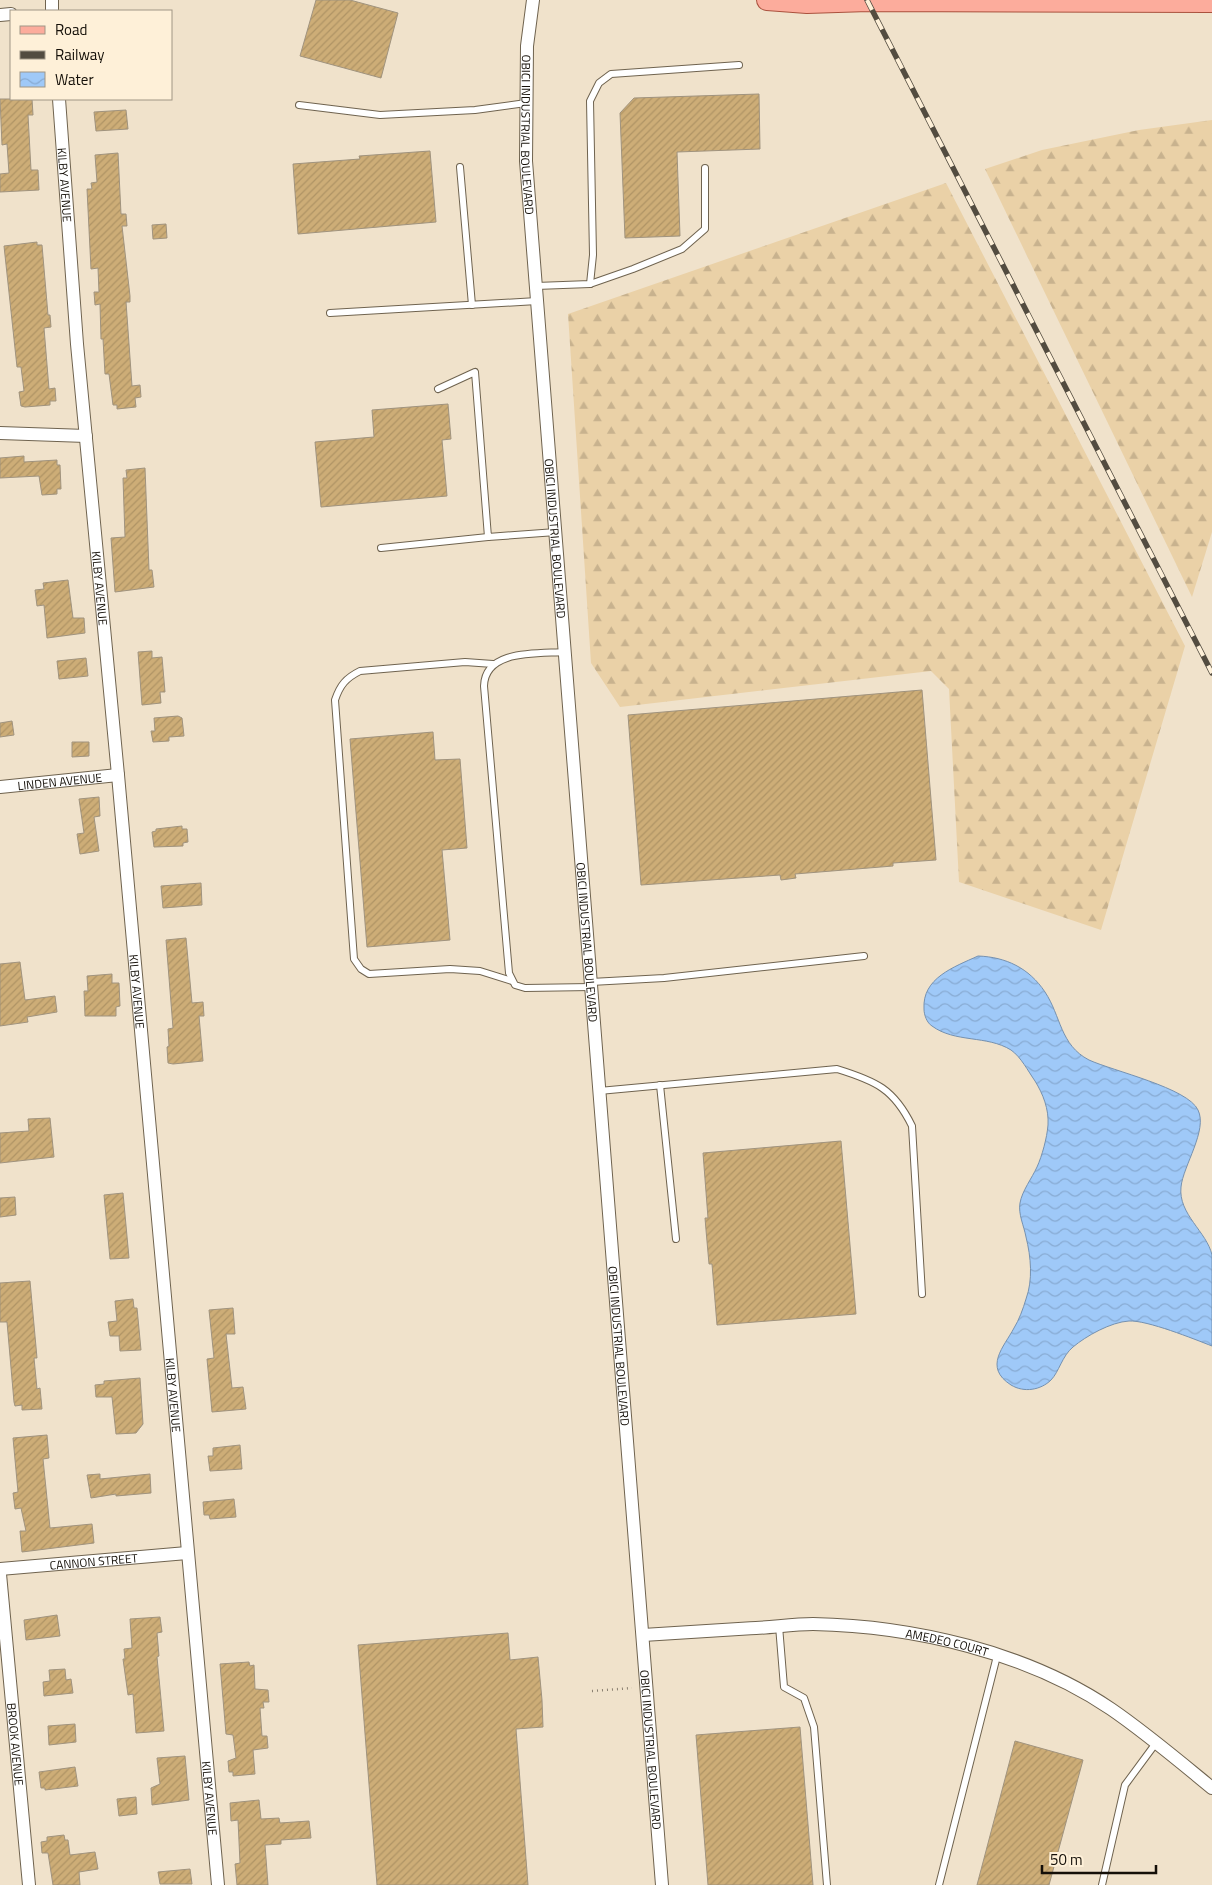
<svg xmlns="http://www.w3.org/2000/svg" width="1212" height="1885" viewBox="0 0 1212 1885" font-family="'Titillium Web',sans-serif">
	<defs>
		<pattern id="forest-firs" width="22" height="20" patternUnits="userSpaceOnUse" patternTransform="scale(1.25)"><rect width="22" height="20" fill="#ead1a7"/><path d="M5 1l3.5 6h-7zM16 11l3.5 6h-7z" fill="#c8b28e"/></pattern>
		<pattern id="water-waves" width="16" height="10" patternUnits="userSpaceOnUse" patternTransform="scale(1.25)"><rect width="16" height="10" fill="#9fc9f8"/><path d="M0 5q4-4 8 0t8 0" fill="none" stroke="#88abd3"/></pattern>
		<pattern id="building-hatch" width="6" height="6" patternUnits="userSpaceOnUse" patternTransform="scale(1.25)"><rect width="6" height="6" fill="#cdad77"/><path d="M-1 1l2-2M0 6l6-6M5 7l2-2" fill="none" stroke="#af9465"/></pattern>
	</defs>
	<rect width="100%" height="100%" fill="#f0e2cb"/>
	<g fill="url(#forest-firs)">
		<polygon points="1212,120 1212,532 1192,597 985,169 1042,150 1139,130"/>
		<polygon points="946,183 1185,646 1101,930 959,882 949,689 931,671 620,707 591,663 568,314"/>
	</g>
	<path fill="url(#water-waves)" stroke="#7591b0" d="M978 956C1006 957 1029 968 1045 992 1061 1016 1060 1045 1089 1060 1113 1071 1188 1088 1198 1110 1208 1130 1183 1166 1181 1187 1178 1214 1207 1232 1212 1255 1212 1262 1212 1273 1212 1281 1212 1303 1212 1324 1212 1346 1194 1339 1147 1320 1129 1321 1111 1322 1086 1336 1073 1347 1062 1356 1059 1372 1051 1380 1041 1390 1024 1393 1011 1385 983 1367 1004 1347 1014 1328 1019 1320 1023 1309 1026 1299 1033 1280 1031 1257 1026 1237 1024 1226 1018 1214 1020 1203 1022 1191 1032 1178 1037 1167 1042 1156 1047 1138 1048 1125 1049 1109 1043 1094 1035 1081 1028 1071 1021 1057 1011 1050 987 1035 955 1043 932 1026 927 1023 924 1015 924 1009 922 978 954 967 978 956Z"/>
	<g fill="url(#building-hatch)" stroke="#a0937e">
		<polygon points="316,0 350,0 398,13 381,78 300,56"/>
		<polygon points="759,94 760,149 677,152 680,236 625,238 620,113 634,98"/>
		<polygon points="0,99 32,99 33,115 28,115 31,170 38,170 39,190 0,192 0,174 9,173 7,144 2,145"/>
		<polygon points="126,110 128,129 96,131 94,112"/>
		<polygon points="430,151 436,222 298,234 293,164 360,159 359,156"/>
		<polygon points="118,153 121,214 126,214 127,226 122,226 130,296 130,302 126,302 132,386 140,385 141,397 135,398 136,407 117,409 117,405 113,405 109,374 105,374 103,339 101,339 100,304 95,305 94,292 99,292 98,268 91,269 87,189 92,189 91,183 97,182 95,155"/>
		<polygon points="166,224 167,238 153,239 152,225"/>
		<polygon points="37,242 37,245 42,245 48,315 50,315 51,327 44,328 49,389 55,388 56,401 50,401 50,405 25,407 21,406 19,392 24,391 21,367 17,367 4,246"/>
		<polygon points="448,404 451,439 442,440 447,496 321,507 315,442 374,437 372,410"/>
		<polygon points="24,456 24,462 57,460 57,465 60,465 61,489 57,489 57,494 42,495 39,476 0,478 0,458"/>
		<polygon points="145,468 149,570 152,570 154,587 115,592 111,538 125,537 123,478 127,478 126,470"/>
		<polygon points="68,580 73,618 84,618 85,633 47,638 44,605 37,606 35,590 44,589 43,583"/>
		<polygon points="152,651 152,658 162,657 165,692 160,692 161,703 142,705 138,652"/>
		<polygon points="86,658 88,676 59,679 57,661"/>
		<polygon points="922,690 936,860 893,863 893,866 795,874 796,878 781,880 780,875 641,885 628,715"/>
		<polygon points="178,716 182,718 184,736 169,737 169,741 153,742 151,731 155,731 154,718"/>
		<polygon points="12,721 14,735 0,737 0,723"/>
		<polygon points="433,732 435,760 460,759 467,848 442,850 450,940 367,947 350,739"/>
		<polygon points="72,742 89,742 89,756 72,757"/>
		<polygon points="99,797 100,816 94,817 99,851 80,854 77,834 84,833 79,799"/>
		<polygon points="182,826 182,829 187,829 188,842 183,843 183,846 154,847 152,832 156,831 156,829"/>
		<polygon points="201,883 202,905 163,908 161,886"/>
		<polygon points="186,938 192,1003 203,1002 204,1016 199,1016 203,1061 173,1064 168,1063 167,1047 169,1046 168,1029 173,1028 166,940"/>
		<polygon points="20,962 25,1000 55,996 57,1012 27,1017 28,1022 0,1026 0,964"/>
		<polygon points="112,974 112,983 119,983 120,1006 116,1007 116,1016 85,1016 84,991 88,991 87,976"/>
		<polygon points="50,1118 54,1157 0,1163 0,1133 29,1131 28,1119"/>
		<polygon points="841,1141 856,1314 717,1325 712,1264 709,1264 706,1230 705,1218 708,1218 703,1153"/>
		<polygon points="123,1193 129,1258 110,1259 104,1195"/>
		<polygon points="15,1197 16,1215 0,1217 0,1198"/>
		<polygon points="30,1281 37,1358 34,1358 37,1389 40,1388 42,1409 22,1410 22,1405 15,1406 14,1402 7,1322 0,1322 0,1283"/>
		<polygon points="133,1299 134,1308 137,1308 141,1350 120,1351 119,1336 110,1336 108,1322 117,1321 115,1301"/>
		<polygon points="233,1308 235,1334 226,1334 232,1388 243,1387 246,1409 212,1412 207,1359 214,1358 209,1310"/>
		<polygon points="140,1378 143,1424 136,1433 116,1434 112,1397 96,1397 95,1385 104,1384 104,1381"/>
		<polygon points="47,1435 49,1458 43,1459 50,1528 92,1524 94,1543 22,1552 20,1531 26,1531 21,1508 15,1509 13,1493 18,1492 13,1438"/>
		<polygon points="240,1445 242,1469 210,1471 208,1456 213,1456 213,1448"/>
		<polygon points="100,1474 100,1479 150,1474 151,1493 116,1496 116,1494 91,1498 87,1475"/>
		<polygon points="234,1499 236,1517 210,1519 209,1515 204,1515 203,1502"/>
		<polygon points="57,1615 60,1636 26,1640 24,1620"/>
		<polygon points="160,1617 162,1632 157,1633 159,1656 157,1657 164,1731 136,1733 133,1694 128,1695 123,1659 125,1659 124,1649 132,1648 130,1619"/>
		<polygon points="508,1633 510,1660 538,1657 542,1700 543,1727 516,1729 528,1885 377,1885 358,1645"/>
		<polygon points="249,1662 250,1666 254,1665 255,1689 268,1690 269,1702 263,1702 264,1708 260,1708 262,1736 267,1736 268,1748 253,1750 255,1774 233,1776 233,1772 229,1772 228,1761 236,1758 233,1735 226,1734 220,1664"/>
		<polygon points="65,1669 66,1680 71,1679 73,1693 44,1696 43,1682 50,1681 49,1670"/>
		<polygon points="75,1724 76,1742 49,1745 48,1726"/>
		<polygon points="800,1727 813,1885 708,1885 696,1735"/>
		<polygon points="1015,1741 1083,1760 1049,1885 977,1885"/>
		<polygon points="185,1756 189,1800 152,1805 151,1788 160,1784 157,1758"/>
		<polygon points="75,1767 78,1786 45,1790 45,1788 41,1788 39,1772"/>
		<polygon points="136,1797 137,1814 119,1816 117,1799"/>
		<polygon points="259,1800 261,1819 279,1818 280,1823 309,1821 311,1838 281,1840 281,1844 265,1845 268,1885 237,1885 235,1864 240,1863 238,1820 231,1821 230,1803"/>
		<polygon points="64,1835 65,1840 68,1840 70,1855 95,1852 98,1869 79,1872 80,1885 53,1885 48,1853 42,1853 41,1842 47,1841 47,1837"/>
		<polygon points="190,1869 192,1884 160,1884 158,1872"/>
	</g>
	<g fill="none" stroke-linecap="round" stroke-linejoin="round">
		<defs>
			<g id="service">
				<polyline points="299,105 380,115 475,110 526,103"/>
				<polyline points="460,167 472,305"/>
				<polyline points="590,284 593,255 590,101 599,83 611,74 739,65"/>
				<polyline points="536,286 590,284 633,269 682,249 705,229 705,168"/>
				<polyline points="330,313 537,301"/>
				<polyline points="438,389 475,372 488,537 556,532"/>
				<polyline points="381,548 488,537"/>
				<path d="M565 652C538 654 485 649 484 686L509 973 515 985 525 988 591 987"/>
				<path d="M493 664 465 662 360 671C346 678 340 685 335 700L354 959 361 969 369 974 450 969 480 971 512 981"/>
				<polyline points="591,982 664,978 864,956"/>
				<polyline points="660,1085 676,1239"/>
				<path d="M599 1091 837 1069C876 1081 894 1089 912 1126L922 1294"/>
				<polyline points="779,1626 784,1687 804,1698 814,1727 827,1885"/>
				<polyline points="939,1885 997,1656"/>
				<polyline points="1102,1885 1125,1785 1156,1743"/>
			</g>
			<g id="minor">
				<polyline points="52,0 52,11"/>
				<path id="s1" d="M533 0 527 46 526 161 662 1885"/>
				<polyline points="0,15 11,14"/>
				<path id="s2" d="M59 99 77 344 118 775 218 1885"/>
				<polyline points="0,433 86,436"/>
				<path id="s3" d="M0 787 118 775"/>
				<path id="s4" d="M0 1569 187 1553"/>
				<path id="s5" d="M0 1574 29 1885"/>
				<path id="s6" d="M643 1635C680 1633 718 1630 756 1628 775 1627 794 1624 813 1624 913 1626 1027 1652 1111 1709 1146 1733 1179 1761 1212 1788"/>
			</g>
			<polyline id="primary" points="767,0 807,3 868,1 1212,2"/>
		</defs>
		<use href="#service" stroke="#6f634f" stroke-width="8"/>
		<use href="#minor" stroke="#6f634f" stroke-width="14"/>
		<use href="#primary" stroke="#aa513d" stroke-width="22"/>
		<polyline stroke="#897f70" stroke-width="2.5" stroke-dasharray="1 4" stroke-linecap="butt" points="592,1691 632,1688"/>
		<use href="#service" stroke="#fff" stroke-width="6"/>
		<use href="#minor" stroke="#fff" stroke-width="12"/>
		<use href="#primary" stroke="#fcac9c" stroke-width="20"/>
		<defs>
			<polyline id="rail" points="867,0 1212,673"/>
		</defs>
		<use href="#rail" stroke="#534c40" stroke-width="5.5"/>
		<use href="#rail" stroke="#fef0d8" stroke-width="4" stroke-dasharray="11" stroke-linecap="butt"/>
	</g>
	<g text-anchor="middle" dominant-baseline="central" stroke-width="5" stroke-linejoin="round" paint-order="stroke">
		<g font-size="12" fill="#140f08" stroke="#fef0d8">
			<text stroke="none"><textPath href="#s1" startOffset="135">OBICI INDUSTRIAL BOULEVARD</textPath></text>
			<text stroke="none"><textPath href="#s2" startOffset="86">KILBY AVENUE</textPath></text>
			<text stroke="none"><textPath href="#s1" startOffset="540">OBICI INDUSTRIAL BOULEVARD</textPath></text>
			<text stroke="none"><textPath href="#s2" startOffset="491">KILBY AVENUE</textPath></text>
			<text stroke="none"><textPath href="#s3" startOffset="60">LINDEN AVENUE</textPath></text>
			<text stroke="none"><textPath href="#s1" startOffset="945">OBICI INDUSTRIAL BOULEVARD</textPath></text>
			<text stroke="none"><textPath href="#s2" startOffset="896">KILBY AVENUE</textPath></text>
			<text stroke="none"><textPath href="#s1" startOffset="1350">OBICI INDUSTRIAL BOULEVARD</textPath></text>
			<text stroke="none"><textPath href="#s2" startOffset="1301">KILBY AVENUE</textPath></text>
			<text stroke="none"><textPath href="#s4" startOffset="94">CANNON STREET</textPath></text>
			<text stroke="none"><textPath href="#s6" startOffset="306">AMEDEO COURT</textPath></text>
			<text stroke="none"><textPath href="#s5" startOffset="171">BROOK AVENUE</textPath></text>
			<text stroke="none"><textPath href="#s1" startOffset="1755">OBICI INDUSTRIAL BOULEVARD</textPath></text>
			<text stroke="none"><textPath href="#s2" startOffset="1706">KILBY AVENUE</textPath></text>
		</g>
	</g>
	<rect x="10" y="10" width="162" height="90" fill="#fef0d8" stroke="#a09685"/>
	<rect x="20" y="26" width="25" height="8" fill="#fcac9c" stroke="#a09685"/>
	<text x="55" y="35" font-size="15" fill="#140f08">Road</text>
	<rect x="20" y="51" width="25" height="8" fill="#534c40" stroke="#a09685"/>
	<text x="55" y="60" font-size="15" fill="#140f08">Railway</text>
	<rect x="20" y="72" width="25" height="15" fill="url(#water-waves)" stroke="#a09685"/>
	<text x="55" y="85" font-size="15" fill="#140f08">Water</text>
	<path d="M1042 1865v8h114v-8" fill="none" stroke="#140f08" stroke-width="2.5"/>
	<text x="1050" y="1865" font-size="15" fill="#140f08" stroke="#fef0d8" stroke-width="4" paint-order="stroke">50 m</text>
</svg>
